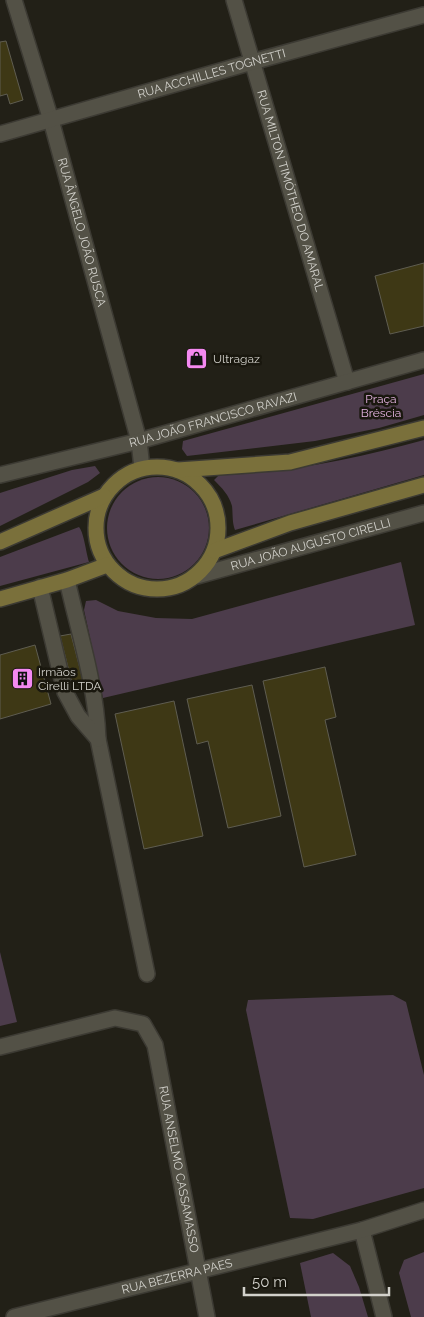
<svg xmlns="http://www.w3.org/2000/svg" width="424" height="1317" viewBox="0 0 424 1317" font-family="Raleway,sans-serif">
	<rect width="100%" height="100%" fill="#222017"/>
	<g fill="#4c3c4b">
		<polygon points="424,374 424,415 379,428 315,441 187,456 182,449 183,441"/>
		<path d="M424 440V475L235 530C232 522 233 515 232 506 229 495 222 488 214 480L219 475C288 473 358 458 424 440Z"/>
		<polygon points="95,466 100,473 88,482 0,526 0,493 72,470"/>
		<circle cx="158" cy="528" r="51"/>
		<path d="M79 527C84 533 86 552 89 562L0 586V557Z"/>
		<polygon points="401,562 415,625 103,698 84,610 86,601 96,600 118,611 156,618 192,619"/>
		<polygon points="0,952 17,1022 0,1026"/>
		<polygon points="393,995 406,1002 424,1075 424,1188 313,1219 290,1218 246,1010 248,1000"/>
		<polygon points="424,1252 424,1317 411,1317 399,1273 404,1260"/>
		<polygon points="333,1253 350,1266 359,1287 368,1317 311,1317 300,1263"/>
	</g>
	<g fill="#3e3815" stroke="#5f5d51">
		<polygon points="6,41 23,100 10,104 7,94 0,96 0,42"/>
		<polygon points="424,263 424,326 390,334 375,276"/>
		<polygon points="71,634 83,680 72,683 60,636"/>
		<polygon points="35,645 51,704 0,719 0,655"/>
		<polygon points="325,667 336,717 325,720 356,855 304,867 263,681"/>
		<polygon points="252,685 281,816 228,828 208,741 197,744 187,699"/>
		<polygon points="174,701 203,836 144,849 115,714"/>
	</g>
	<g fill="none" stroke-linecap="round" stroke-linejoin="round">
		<defs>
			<g id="minor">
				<path id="s1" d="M14 0 51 120 139 441 142 468"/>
				<path id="s2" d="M234 0 347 382"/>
				<path id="s3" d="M0 134 252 62 424 15"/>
				<path id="s4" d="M0 475 139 441 424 360"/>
				<path id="s5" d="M197 576 424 513"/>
				<path d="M67 580C79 633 96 684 98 739L147 974"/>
				<polyline points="40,587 65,692 78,716 98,739"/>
				<path id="s6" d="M0 1047 115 1018 143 1024 155 1045 207 1317"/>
				<polyline points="362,1230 384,1317"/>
				<path id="s7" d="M14 1317 362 1230 424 1210"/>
			</g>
			<g id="major">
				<circle cx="157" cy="528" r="61"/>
				<polyline points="178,470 290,462 424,428"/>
				<polyline points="0,542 104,496"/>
				<polyline points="214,551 290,523 424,485"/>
				<polyline points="0,599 67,580 107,565"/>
			</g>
		</defs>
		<use href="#minor" stroke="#3c3a33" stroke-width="18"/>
		<use href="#major" stroke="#3c3a33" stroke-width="18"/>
		<use href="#minor" stroke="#535146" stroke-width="15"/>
		<use href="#major" stroke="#7a703b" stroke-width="15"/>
	</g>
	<defs>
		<symbol id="shop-square" viewBox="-11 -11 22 22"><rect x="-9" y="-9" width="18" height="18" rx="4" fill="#f489f1" stroke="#19170e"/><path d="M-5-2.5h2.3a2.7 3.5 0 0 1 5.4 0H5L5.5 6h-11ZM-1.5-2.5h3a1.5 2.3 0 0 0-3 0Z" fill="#111"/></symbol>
		<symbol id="building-square" viewBox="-11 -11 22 22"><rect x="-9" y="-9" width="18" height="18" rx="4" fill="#f489f1" stroke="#19170e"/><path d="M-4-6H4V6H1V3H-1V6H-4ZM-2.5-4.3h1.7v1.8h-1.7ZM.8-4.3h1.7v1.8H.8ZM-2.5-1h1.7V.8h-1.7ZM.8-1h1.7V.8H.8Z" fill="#111"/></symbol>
	</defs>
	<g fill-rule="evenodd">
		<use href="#shop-square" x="184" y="346" width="25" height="25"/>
		<use href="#building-square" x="10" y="666" width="25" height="25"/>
	</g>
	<g text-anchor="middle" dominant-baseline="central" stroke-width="5" stroke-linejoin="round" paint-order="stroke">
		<g font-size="12" fill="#d2d1cb" stroke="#19170e">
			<text stroke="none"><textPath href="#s3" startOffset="220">RUA ACCHILLES TOGNETTI</textPath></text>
			<text stroke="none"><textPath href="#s2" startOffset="199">RUA MILTON TIMÓTHEO DO AMARAL</textPath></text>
			<text stroke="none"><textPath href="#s1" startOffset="242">RUA ÂNGELO JOÃO RUSCA</textPath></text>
			<text stroke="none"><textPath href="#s4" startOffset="220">RUA JOÃO FRANCISCO RAVAZI</textPath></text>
			<text stroke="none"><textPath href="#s5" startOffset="118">RUA JOÃO AUGUSTO CIRELLI</textPath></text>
			<text stroke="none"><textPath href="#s6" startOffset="298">RUA ANSELMO CASSAMASSO</textPath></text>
			<text stroke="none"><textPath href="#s7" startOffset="168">RUA BEZERRA PAES</textPath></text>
		</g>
		<g font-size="12" fill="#d2d1cb" stroke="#19170e" text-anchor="start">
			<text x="213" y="359">Ultragaz</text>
			<text x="38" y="672">Irmãos<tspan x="38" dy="14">Cirelli LTDA</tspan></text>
		</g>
		<g font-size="12" fill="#e5b4e2" stroke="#19170e">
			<text x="381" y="399">Praça<tspan x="381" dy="14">Bréscia</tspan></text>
		</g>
	</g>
	<path d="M244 1287v8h145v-8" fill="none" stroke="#d2d1cb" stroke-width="2.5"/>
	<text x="252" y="1287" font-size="15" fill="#d2d1cb" stroke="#19170e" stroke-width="4" paint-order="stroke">50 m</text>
</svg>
